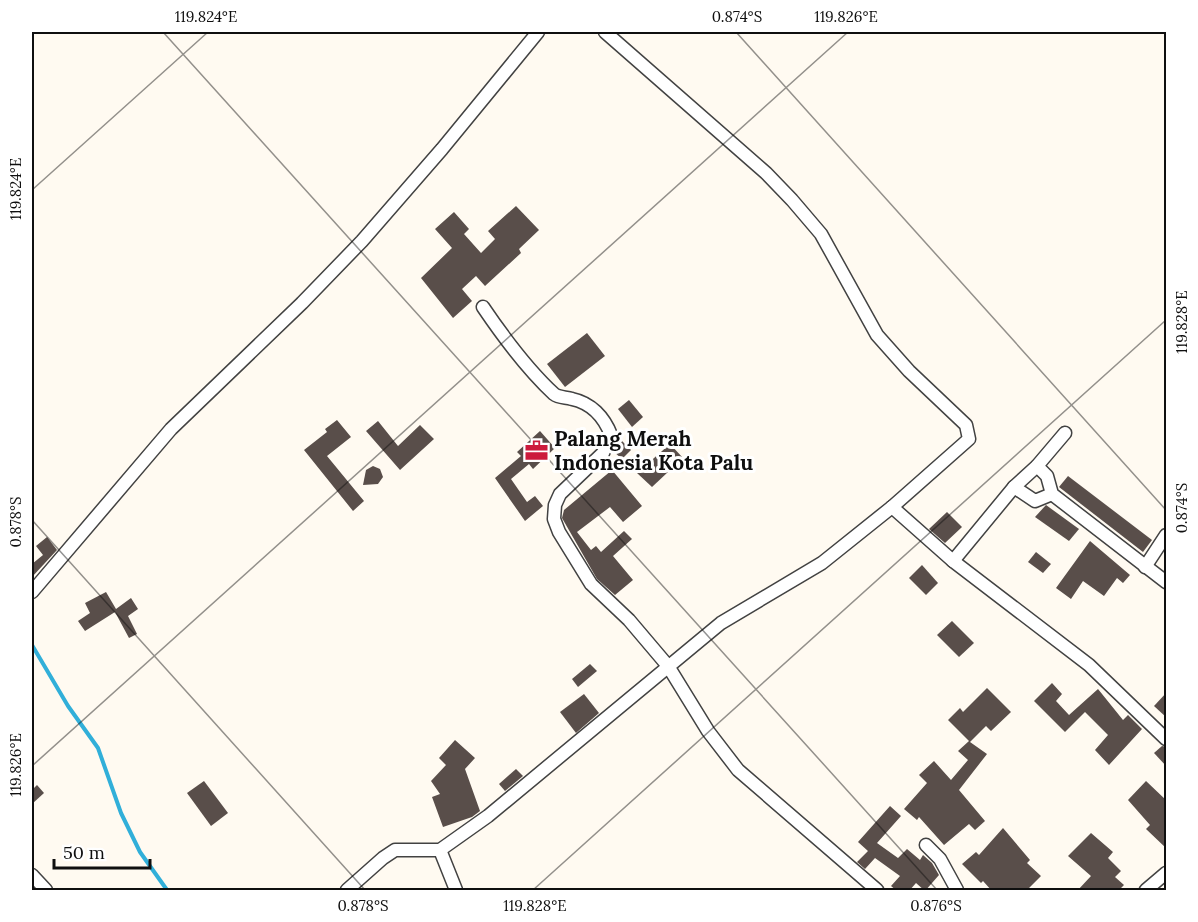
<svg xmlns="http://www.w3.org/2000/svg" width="1198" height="922" viewBox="0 0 1198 922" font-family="Lora,serif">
	<rect width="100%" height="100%" fill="#fffaf1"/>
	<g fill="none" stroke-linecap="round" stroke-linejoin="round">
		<polyline stroke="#31afd9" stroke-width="4" points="32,645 68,706 98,748 121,813 140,852 167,890"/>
	</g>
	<g fill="#594e4a">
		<polygon points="516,206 539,230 519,249 521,253 485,286 476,276 462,289 472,301 453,318 421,278 452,248 435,229 454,212 469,229 464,234 481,253 495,239 488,231"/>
		<polygon points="587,333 605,356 565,387 547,364"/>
		<polygon points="629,400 643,417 632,427 618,409"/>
		<polygon points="337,420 351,437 327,456 364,501 353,511 304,450 327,432 325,429"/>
		<polygon points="378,421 398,446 420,425 434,439 400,470 366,431"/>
		<polygon points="540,431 555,448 533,469 529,464 511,479 527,502 535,496 543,506 525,521 495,478 521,456 517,452"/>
		<polygon points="620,439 631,450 622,459 613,451"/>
		<polygon points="670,444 683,458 652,487 637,473"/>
		<polygon points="373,466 380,469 383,477 378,484 363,485 366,470"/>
		<polygon points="612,470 642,506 623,522 610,507 577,532 591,550 596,546 601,552 624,531 632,539 613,556 633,580 615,595 597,579 562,518 564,510"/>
		<polygon points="1068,476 1152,540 1143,552 1059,487"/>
		<polygon points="1046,505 1079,529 1069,541 1035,517"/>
		<polygon points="947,512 962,527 945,543 929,529"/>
		<polygon points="47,537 57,550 32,577 32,564 43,555 36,546"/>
		<polygon points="1090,541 1130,575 1123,583 1117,578 1104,596 1083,581 1071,599 1056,588"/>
		<polygon points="1036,552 1051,564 1043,573 1028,562"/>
		<polygon points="922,565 938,583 926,595 909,578"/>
		<polygon points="106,592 116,609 131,598 138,609 128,616 137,634 129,638 115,612 85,631 78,621 90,613 85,603"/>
		<polygon points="952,621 974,643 959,657 937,635"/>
		<polygon points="590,664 597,671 578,687 572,679"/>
		<polygon points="1052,683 1062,694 1056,701 1069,715 1098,689 1123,720 1128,715 1142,729 1109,765 1095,750 1108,735 1085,712 1065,732 1034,701"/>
		<polygon points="987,688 1011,712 991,731 986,726 970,742 987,754 959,790 985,821 975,830 969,824 944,845 919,817 917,820 904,809 927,783 919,775 934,761 951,780 968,760 958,751 969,741 948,720 960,708 963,712"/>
		<polygon points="1167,692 1167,718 1154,706"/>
		<polygon points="584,694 599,713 576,733 560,712"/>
		<polygon points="455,740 475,758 465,769 480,811 472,817 443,827 432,797 440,794 431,781 446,765 439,758"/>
		<polygon points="1162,746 1167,747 1167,767 1154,753"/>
		<polygon points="516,769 523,776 505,791 499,784"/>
		<polygon points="204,781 228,813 211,826 187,793"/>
		<polygon points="1146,781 1167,801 1167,849 1146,829 1150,825 1128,800"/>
		<polygon points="37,785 44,793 32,804 32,790"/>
		<polygon points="890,806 901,816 877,843 898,858 907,849 920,860 923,855 932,863 939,875 925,891 916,883 909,891 897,891 891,886 900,876 875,858 865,869 857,862 868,851 858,842"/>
		<polygon points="1003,828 1030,860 1027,863 1041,876 1026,891 992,891 983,881 981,883 962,864 976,852 979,855"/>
		<polygon points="1091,833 1113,852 1108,858 1121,871 1115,877 1124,885 1118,891 1077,891 1091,876 1068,856"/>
	</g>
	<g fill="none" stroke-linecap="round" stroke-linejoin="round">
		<defs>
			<g id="street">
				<path d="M483 307C504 338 526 368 554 394 559 398 566 397 572 399 591 403 604 417 611 435L603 453 560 494 555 505 554 519 559 532 591 584 629 620 668 666 708 731 738 770 877 890"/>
				<polyline points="1037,466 1047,476 1052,494 1166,582"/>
				<polyline points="1014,487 1035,501 1052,494"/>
				<polyline points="892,507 953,561 1014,487 1037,466 1065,433"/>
				<polyline points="953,561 1089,665 1166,739"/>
				<polyline points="1145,567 1166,535"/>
				<polyline points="32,592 171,429 302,303 362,241 442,149 538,32"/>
				<polyline points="926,845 940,859 957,890"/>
				<polyline points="440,850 456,890"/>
				<polyline points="32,875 46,890"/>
				<polyline points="347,890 383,858 395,850 440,850 488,816 721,623 822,563 892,507 969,439 966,425 909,371 877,335 821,234 792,200 766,173 605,32"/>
				<polyline points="1146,890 1166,873"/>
			</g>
		</defs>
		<use href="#street" stroke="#424242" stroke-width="15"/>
		<use href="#street" stroke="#fff" stroke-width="12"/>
	</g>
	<path fill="none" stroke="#0f0f0f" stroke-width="1.5" stroke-opacity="0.45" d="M163 32 937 890M736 32 1166 510M32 190 208 32M32 520 365 890M32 766 848 32M533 890 1166 320"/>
	<defs>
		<symbol id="office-bare" viewBox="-9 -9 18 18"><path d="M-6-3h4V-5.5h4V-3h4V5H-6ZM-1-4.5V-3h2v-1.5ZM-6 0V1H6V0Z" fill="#cc1a3c" stroke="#fff" stroke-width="2.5" paint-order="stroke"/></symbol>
	</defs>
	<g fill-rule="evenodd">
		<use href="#office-bare" x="520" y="434" width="33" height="33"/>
	</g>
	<g text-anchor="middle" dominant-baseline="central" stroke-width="6" stroke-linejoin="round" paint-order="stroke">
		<g font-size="21" font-weight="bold" fill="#0f0f0f" stroke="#fff" text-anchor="start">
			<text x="554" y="438">Palang Merah<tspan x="554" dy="24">Indonesia Kota Palu</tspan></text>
		</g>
	</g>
	<rect width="1198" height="922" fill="none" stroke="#ffffff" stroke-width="66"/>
	<path d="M54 859v9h96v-9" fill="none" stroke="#0f0f0f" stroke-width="3"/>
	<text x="63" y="859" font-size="18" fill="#0f0f0f" stroke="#ffffff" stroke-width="4.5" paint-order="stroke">50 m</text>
	<rect x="33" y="33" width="1132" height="856" fill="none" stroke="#0f0f0f" stroke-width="2"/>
	<g font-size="15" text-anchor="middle" fill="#0f0f0f">
		<text x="206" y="22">119.824°E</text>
		<text x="737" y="22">0.874°S</text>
		<text x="846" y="22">119.826°E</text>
		<text transform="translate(16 189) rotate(-90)" y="5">119.824°E</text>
		<text transform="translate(1182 322) rotate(-90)" y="5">119.828°E</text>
		<text transform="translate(1182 508) rotate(-90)" y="5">0.874°S</text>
		<text transform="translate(16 522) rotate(-90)" y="5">0.878°S</text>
		<text transform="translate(16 765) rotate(-90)" y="5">119.826°E</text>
		<text x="363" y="911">0.878°S</text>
		<text x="535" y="911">119.828°E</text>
		<text x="936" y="911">0.876°S</text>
	</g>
</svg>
